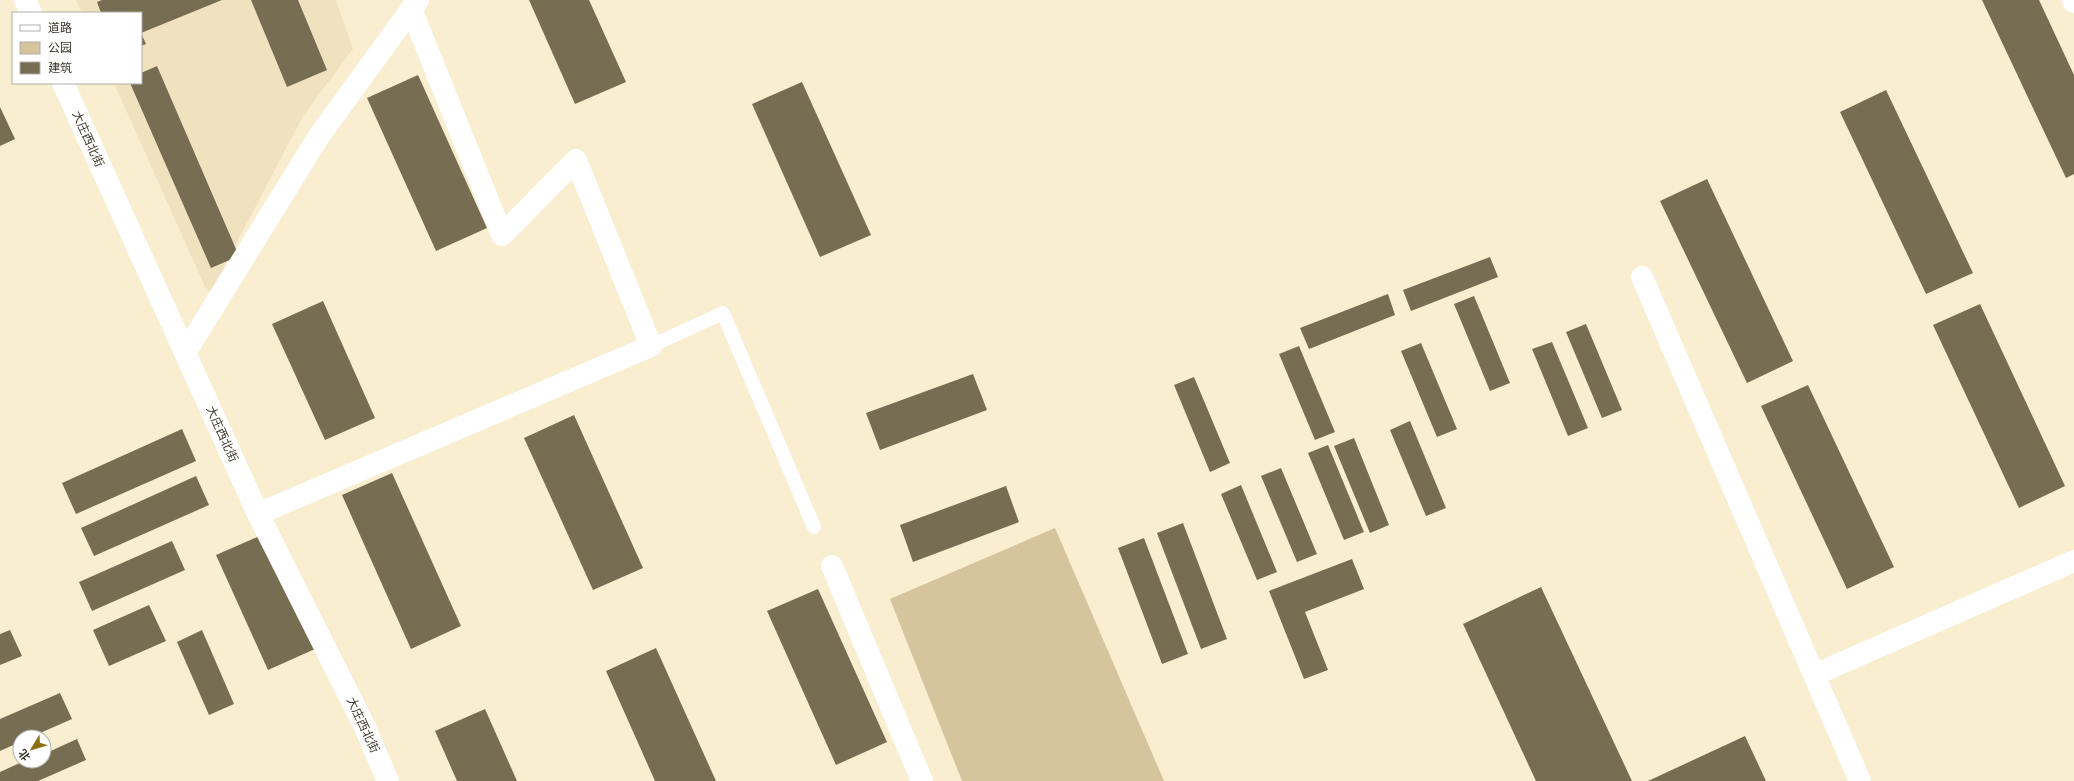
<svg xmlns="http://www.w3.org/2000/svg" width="2074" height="781" viewBox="0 0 2074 781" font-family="'Nunito Sans','Noto Sans SC',sans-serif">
	<rect width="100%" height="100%" fill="#faeed1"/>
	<polygon fill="#f1e2bf" points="76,0 336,0 353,49 303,116 211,292 205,287 114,83 141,83 141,13 82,13"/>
	<polygon fill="#d5c49c" points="1055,528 1164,781 962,781 890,599"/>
	<g fill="#776d53">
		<polygon points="102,0 222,0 141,33 146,44 141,46 141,13 101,13 97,2"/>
		<polygon points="251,0 298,0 327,70 287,87"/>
		<polygon points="529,0 589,0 626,82 575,104"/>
		<polygon points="1982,0 2039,0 2074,75 2074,174 2066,178"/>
		<polygon points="157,66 239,256 211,268 130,83 141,83 141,73"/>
		<polygon points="418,75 487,228 436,251 367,98"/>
		<polygon points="802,82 871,235 820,257 752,104"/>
		<polygon points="1886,90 1973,273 1926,294 1840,112"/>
		<polygon points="0,107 15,139 0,146"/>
		<polygon points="1707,179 1793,361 1747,383 1660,201"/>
		<polygon points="1490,257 1498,277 1411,311 1403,290"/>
		<polygon points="1388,294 1395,315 1309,349 1300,328"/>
		<polygon points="1474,296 1510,383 1490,391 1454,304"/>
		<polygon points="323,301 375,418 325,440 272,324"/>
		<polygon points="1980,304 2065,486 2019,508 1933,325"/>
		<polygon points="1586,324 1622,410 1602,418 1566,332"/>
		<polygon points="1552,342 1588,428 1568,436 1532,349"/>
		<polygon points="1421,343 1457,429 1437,437 1401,351"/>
		<polygon points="1299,346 1335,432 1315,440 1279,354"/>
		<polygon points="973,374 987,410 880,450 866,413"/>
		<polygon points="1194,377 1230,463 1210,472 1174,385"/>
		<polygon points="1808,385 1894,567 1847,589 1761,406"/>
		<polygon points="574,415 643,568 593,590 524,438"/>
		<polygon points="1410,421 1446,508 1426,516 1390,430"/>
		<polygon points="182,429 196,461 76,514 62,483"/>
		<polygon points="1354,438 1389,525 1370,533 1334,446"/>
		<polygon points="1328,445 1364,532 1344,540 1308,453"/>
		<polygon points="1281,468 1317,554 1297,562 1261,476"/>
		<polygon points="392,473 461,626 411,649 342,495"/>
		<polygon points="196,476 209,505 94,556 81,528"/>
		<polygon points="1241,485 1277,572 1257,580 1221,494"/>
		<polygon points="1006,486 1019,522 913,562 900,525"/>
		<polygon points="1183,523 1227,639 1201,649 1157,533"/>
		<polygon points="264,534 315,649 268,670 216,555"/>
		<polygon points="1144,538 1188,654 1162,664 1118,548"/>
		<polygon points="172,541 185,570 92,611 79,582"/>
		<polygon points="1352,559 1364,589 1305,612 1328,670 1304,679 1269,591"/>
		<polygon points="1541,587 1632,781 1536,781 1463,624"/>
		<polygon points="818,589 887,742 836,765 767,611"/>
		<polygon points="149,605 166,641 109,666 93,630"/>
		<polygon points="10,630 22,656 0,665 0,634"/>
		<polygon points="202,630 234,704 209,715 177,642"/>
		<polygon points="656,648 716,781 655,781 606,671"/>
		<polygon points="60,693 72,719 31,737 20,737 20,742 0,751 0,719"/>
		<polygon points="485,709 517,781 457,781 435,731"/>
		<polygon points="1745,736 1766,781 1648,781"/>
		<polygon points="77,739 86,760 38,781 0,781 0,772 24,761 44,761 44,754"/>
	</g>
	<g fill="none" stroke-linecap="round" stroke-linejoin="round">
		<polyline stroke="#fff" stroke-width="14" points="651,346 723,313 814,527"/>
		<g stroke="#fff" stroke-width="22">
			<polyline points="2073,0 2074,2"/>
			<polyline points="1642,277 1860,781"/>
			<polyline points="185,353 319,136 418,0"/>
			<polyline points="258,514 651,346 576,160 502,235 411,9"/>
			<polyline points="832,566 922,781"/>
			<polyline points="1814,675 2074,561"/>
		</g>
		<g stroke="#fff" stroke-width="22">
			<polyline points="25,0 31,13"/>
			<polyline points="63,83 258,514 363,723 388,781"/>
		</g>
	</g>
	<g text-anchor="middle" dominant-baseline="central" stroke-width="4" stroke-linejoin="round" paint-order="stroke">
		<g font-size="12" fill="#3c372c" stroke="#fff">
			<text transform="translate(88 139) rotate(66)">大庄西北街</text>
			<text transform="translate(222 434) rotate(66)">大庄西北街</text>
			<text transform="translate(363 725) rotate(65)">大庄西北街</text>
		</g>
	</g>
	<rect x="12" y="12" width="130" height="72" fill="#ffffff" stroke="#b1afab"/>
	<rect x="20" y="25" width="20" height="6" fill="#ffffff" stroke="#b1afab"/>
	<text x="48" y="32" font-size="12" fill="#3c372c">道路</text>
	<rect x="20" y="42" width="20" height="12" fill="#d5c49c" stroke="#b1afab"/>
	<text x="48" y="52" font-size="12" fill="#3c372c">公园</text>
	<rect x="20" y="62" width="20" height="12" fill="#776d53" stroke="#b1afab"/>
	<text x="48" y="72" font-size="12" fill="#3c372c">建筑</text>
	<g transform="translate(32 749) rotate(232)"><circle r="19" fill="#ffffff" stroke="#b1afab"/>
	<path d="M0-3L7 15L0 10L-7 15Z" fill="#8e6f13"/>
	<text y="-6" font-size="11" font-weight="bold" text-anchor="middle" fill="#3c372c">北</text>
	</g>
</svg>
